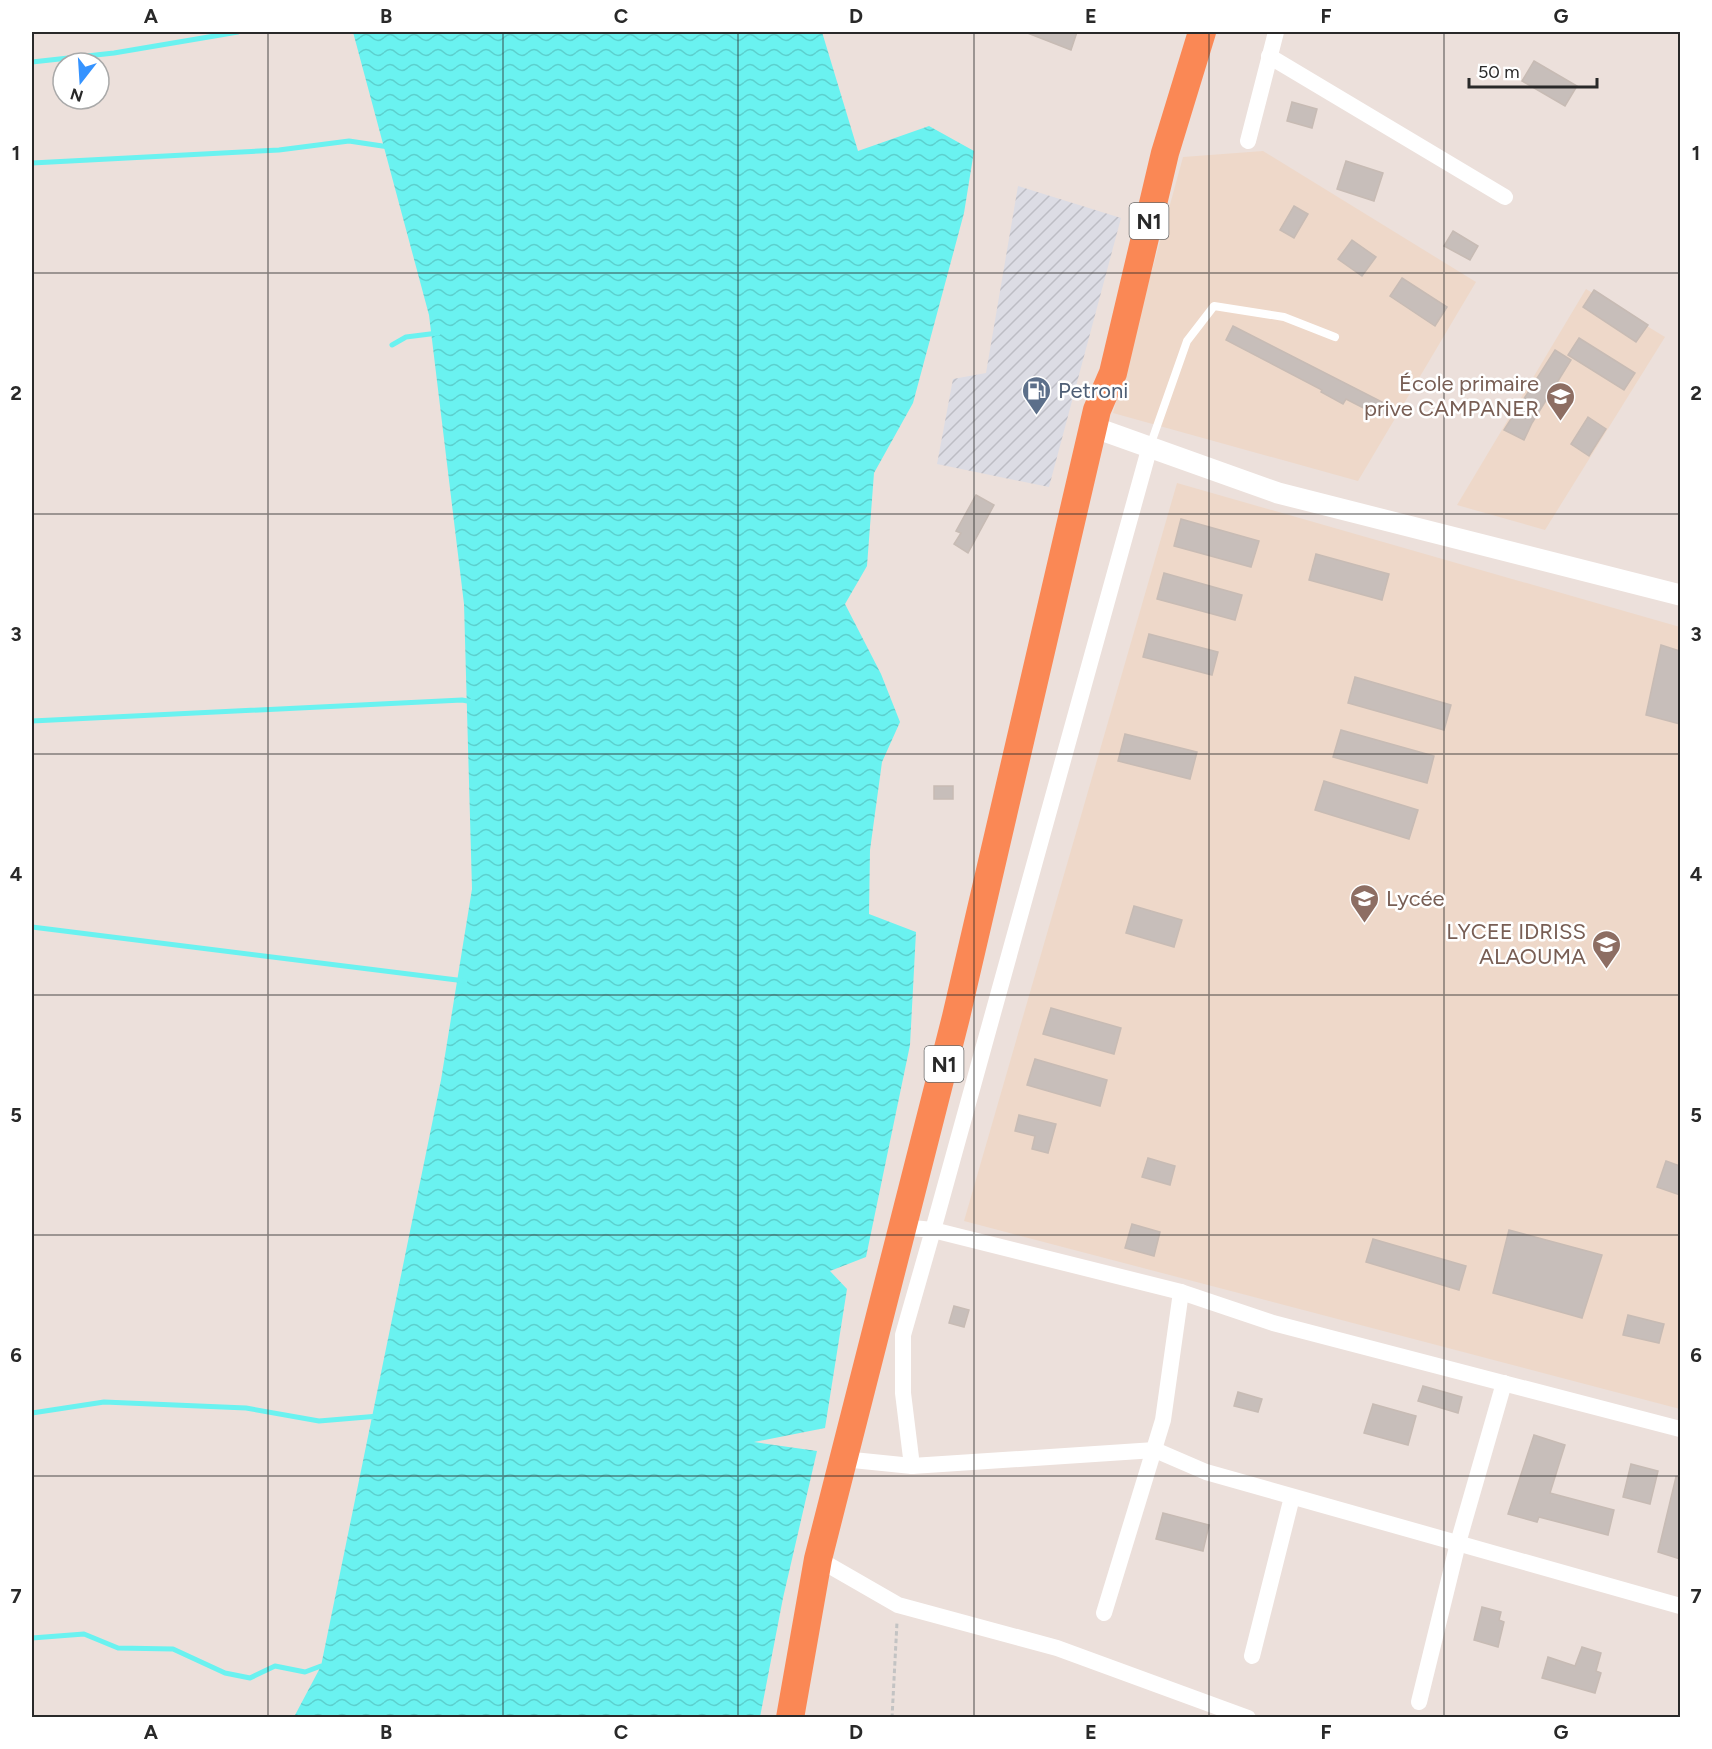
<svg xmlns="http://www.w3.org/2000/svg" width="1712" height="1749" viewBox="0 0 1712 1749" font-family="Figtree,sans-serif">
	<defs>
		<pattern id="industrial-furrows" width="10" height="10" patternUnits="userSpaceOnUse" patternTransform="scale(1.5)"><rect width="10" height="10" fill="#dcdce4"/><path d="M-1 1l2-2M0 10L10 0M9 11l2-2" fill="none" stroke="#bdbdc4"/></pattern>
		<pattern id="water-waves" width="16" height="10" patternUnits="userSpaceOnUse" patternTransform="scale(1.5)"><rect width="16" height="10" fill="#6af2f0"/><path d="M0 5q4-4 8 0t8 0" fill="none" stroke="#5cd0ce"/></pattern>
	</defs>
	<rect width="100%" height="100%" fill="#ece0db"/>
	<polygon fill="url(#industrial-furrows)" points="1018,186 1121,218 1049,487 937,464 953,379 986,373"/>
	<g fill="#eed8c9">
		<polygon points="1263,151 1476,282 1358,481 1113,413 1183,157"/>
		<polygon points="1586,289 1665,337 1545,530 1457,505"/>
		<polygon points="1177,483 1680,627 1680,1409 964,1221"/>
	</g>
	<polygon fill="url(#water-waves)" points="353,32 822,32 858,151 929,126 974,151 964,213 913,403 874,473 867,566 845,604 881,674 900,722 882,762 870,850 869,914 916,932 910,1045 866,1257 830,1271 847,1289 825,1428 754,1442 817,1451 783,1598 760,1717 294,1717 321,1666 441,1080 472,889 464,604 429,315"/>
	<g fill="none" stroke-linecap="round" stroke-linejoin="round">
		<g stroke="#6af2f0" stroke-width="5">
			<polyline points="32,62 114,53 238,32"/>
			<polyline points="32,163 279,150 349,141 389,147"/>
			<polyline points="392,345 406,337 438,333"/>
			<polyline points="32,721 462,700 473,702"/>
			<polyline points="32,927 465,981"/>
			<polyline points="32,1413 104,1402 246,1408 319,1421 379,1416"/>
			<polyline points="32,1638 84,1634 118,1648 173,1649 225,1673 250,1678 275,1666 305,1672 321,1666"/>
		</g>
	</g>
	<g fill="#c7beba" stroke="#c7bbb4" stroke-width="1.5">
		<polygon points="1025,32 1077,32 1071,50"/>
		<polygon points="1534,61 1577,86 1565,106 1522,81"/>
		<polygon points="1292,102 1317,109 1312,128 1287,121"/>
		<polygon points="1346,161 1383,173 1374,201 1337,189"/>
		<polygon points="1294,206 1308,214 1294,238 1280,230"/>
		<polygon points="1453,231 1478,246 1470,260 1444,246"/>
		<polygon points="1352,240 1376,257 1362,276 1338,259"/>
		<polygon points="1402,278 1447,307 1435,326 1390,296"/>
		<polygon points="1594,290 1648,325 1636,342 1583,307"/>
		<polygon points="1233,326 1388,405 1381,417 1346,399 1343,404 1321,392 1322,390 1226,340"/>
		<polygon points="1579,338 1635,373 1624,390 1568,355"/>
		<polygon points="1555,350 1571,360 1532,423 1524,440 1504,430"/>
		<polygon points="1588,417 1606,429 1589,456 1571,444"/>
		<polygon points="976,495 994,505 968,553 954,544 961,533 956,531"/>
		<polygon points="1181,519 1259,541 1251,567 1174,546"/>
		<polygon points="1316,554 1389,574 1382,600 1309,580"/>
		<polygon points="1164,573 1242,595 1235,620 1157,599"/>
		<polygon points="1149,634 1218,652 1212,675 1143,657"/>
		<polygon points="1661,645 1680,651 1680,724 1646,715"/>
		<polygon points="1355,677 1451,705 1444,730 1348,703"/>
		<polygon points="1341,730 1434,756 1427,783 1333,757"/>
		<polygon points="1125,734 1197,752 1190,779 1118,761"/>
		<polygon points="1324,781 1418,810 1409,839 1315,810"/>
		<rect x="934" y="786" width="19" height="13"/>
		<polygon points="1134,906 1182,920 1174,947 1126,933"/>
		<polygon points="1051,1008 1121,1028 1114,1054 1043,1034"/>
		<polygon points="1035,1059 1107,1080 1100,1106 1027,1085"/>
		<polygon points="1019,1115 1056,1124 1048,1153 1032,1149 1035,1136 1015,1131"/>
		<polygon points="1148,1158 1175,1166 1170,1185 1142,1177"/>
		<polygon points="1666,1161 1680,1166 1680,1195 1657,1187"/>
		<polygon points="1132,1224 1160,1232 1154,1256 1125,1248"/>
		<polygon points="1509,1230 1602,1255 1582,1318 1493,1293"/>
		<polygon points="1373,1239 1466,1266 1459,1290 1366,1262"/>
		<polygon points="954,1306 969,1310 964,1327 949,1323"/>
		<polygon points="1628,1315 1664,1324 1659,1343 1623,1335"/>
		<polygon points="1423,1386 1462,1397 1458,1413 1418,1401"/>
		<polygon points="1238,1392 1262,1399 1258,1412 1234,1406"/>
		<polygon points="1373,1404 1416,1416 1408,1445 1364,1433"/>
		<polygon points="1534,1435 1565,1445 1550,1493 1614,1510 1608,1535 1539,1517 1537,1522 1508,1514"/>
		<polygon points="1631,1464 1658,1471 1650,1504 1623,1497"/>
		<polygon points="1676,1477 1680,1478 1680,1559 1658,1552"/>
		<polygon points="1163,1513 1209,1525 1203,1551 1156,1539"/>
		<polygon points="1482,1607 1501,1612 1499,1620 1504,1622 1498,1647 1474,1640"/>
		<polygon points="1582,1647 1601,1653 1596,1671 1601,1673 1595,1693 1542,1678 1548,1657 1575,1666"/>
	</g>
	<g fill="none" stroke-linecap="round" stroke-linejoin="round">
		<polyline stroke="#c3c3c3" stroke-width="3" stroke-dasharray="4.5 3" stroke-linecap="butt" points="892,1718 897,1622"/>
		<polyline stroke="#fff" stroke-width="8" points="1150,446 1187,341 1214,306 1284,317 1335,337"/>
		<g stroke="#fff" stroke-width="16">
			<polyline points="1269,56 1505,197"/>
			<polyline points="1248,141 1276,32"/>
			<polyline points="1150,446 933,1230 1181,1292 1273,1323 1680,1429"/>
			<polyline points="902,1227 933,1230 903,1335 903,1393 912,1466"/>
			<polyline points="843,1459 912,1466 1155,1450 1206,1472 1680,1606"/>
			<polyline points="818,1559 898,1605 1057,1648 1248,1718"/>
			<polyline points="1104,1613 1163,1420 1181,1292"/>
			<polyline points="1252,1656 1292,1497"/>
			<polyline points="1419,1702 1458,1543 1504,1383"/>
		</g>
		<polyline stroke="#fff" stroke-width="21" points="1093,427 1278,493 1680,595"/>
		<polyline stroke="#fa8855" stroke-width="28" points="790,1718 818,1559 956,1017 1097,410 1113,373 1165,153 1202,32"/>
	</g>
	<path fill="none" stroke="#292929" stroke-width="1.5" stroke-opacity="0.55" d="M268 32V1718M503 32V1718M738 32V1718M974 32V1718M1209 32V1718M1444 32V1718M32 273H1680M32 514H1680M32 754H1680M32 995H1680M32 1235H1680M32 1476H1680"/>
	<defs>
		<symbol id="fuel-pin" viewBox="-11 -11 22 30"><path d="M0 17L-7.5 6A9.5 9.5 0 1 1 7.5 6Z" fill="#5c6f8a" stroke="#fff"/><path d="M-5.5-6h7V0h2V4h1.3V-2.5L3-4.5l.8-.8L6-3V5H2.5V1h-1V6h-7ZM-4.2-4.7v3.2H.2V-4.7Z" fill="#fff"/></symbol>
		<symbol id="school-pin" viewBox="-11 -11 22 30"><path d="M0 17L-7.5 6A9.5 9.5 0 1 1 7.5 6Z" fill="#8d6e63" stroke="#fff"/><path d="M0-5L7-2L0 1L-7-2ZM-4 1L0 2.5L4 1V4Q0 6-4 4Z" fill="#fff"/></symbol>
	</defs>
	<g fill-rule="evenodd">
		<use href="#fuel-pin" x="1020" y="374" width="33" height="45"/>
		<use href="#school-pin" x="1544" y="380" width="33" height="45"/>
		<use href="#school-pin" x="1348" y="882" width="33" height="45"/>
		<use href="#school-pin" x="1590" y="928" width="33" height="45"/>
	</g>
	<g text-anchor="middle" dominant-baseline="central" stroke-width="5" stroke-linejoin="round" paint-order="stroke">
		<g fill="#fff" stroke="#696969" stroke-width="1.5">
			<rect x="1129.5" y="203" width="39" height="36" rx="4.5"/>
			<rect x="924.5" y="1046" width="39" height="36" rx="4.5"/>
		</g>
		<g font-size="21" font-weight="bold" fill="#292929">
			<text x="1149" y="221">N1</text>
			<text x="944" y="1064">N1</text>
		</g>
		<g font-size="22" fill="#785e54" stroke="#fff" text-anchor="end">
			<text x="1539" y="383">École primaire<tspan x="1539" dy="25">prive CAMPANER</tspan></text>
			<text x="1386" y="898" text-anchor="start">Lycée</text>
			<text x="1586" y="931">LYCEE IDRISS<tspan x="1586" dy="25">ALAOUMA</tspan></text>
		</g>
		<g font-size="22" fill="#4e5e75" stroke="#fff" text-anchor="start">
			<text x="1058" y="390">Petroni</text>
		</g>
	</g>
	<rect width="1712" height="1749" fill="none" stroke="#ffffff" stroke-width="66"/>
	<g transform="translate(81 81) rotate(197)"><circle r="28" fill="#ffffff" stroke="#a9a9a9" stroke-width="1.5"/>
	<path d="M0-4.5L10 22L0 15L-10 22Z" fill="#3593ff"/>
	<text y="-9" font-size="16" font-weight="bold" text-anchor="middle" fill="#292929">N</text>
	</g>
	<path d="M1469 78v9h128v-9" fill="none" stroke="#292929" stroke-width="3"/>
	<text x="1478" y="78" font-size="18" fill="#292929" stroke="#ffffff" stroke-width="4.5" paint-order="stroke">50 m</text>
	<rect x="33" y="33" width="1646" height="1683" fill="none" stroke="#292929" stroke-width="2"/>
	<g font-size="20" text-anchor="middle" font-weight="bold" fill="#292929">
		<text x="151" y="23">A</text>
		<text x="386" y="23">B</text>
		<text x="621" y="23">C</text>
		<text x="856" y="23">D</text>
		<text x="1091" y="23">E</text>
		<text x="1326" y="23">F</text>
		<text x="1561" y="23">G</text>
		<text x="16" y="160">1</text>
		<text x="1696" y="160">1</text>
		<text x="16" y="400">2</text>
		<text x="1696" y="400">2</text>
		<text x="16" y="641">3</text>
		<text x="1696" y="641">3</text>
		<text x="16" y="881">4</text>
		<text x="1696" y="881">4</text>
		<text x="16" y="1122">5</text>
		<text x="1696" y="1122">5</text>
		<text x="16" y="1362">6</text>
		<text x="1696" y="1362">6</text>
		<text x="16" y="1603">7</text>
		<text x="1696" y="1603">7</text>
		<text x="151" y="1739">A</text>
		<text x="386" y="1739">B</text>
		<text x="621" y="1739">C</text>
		<text x="856" y="1739">D</text>
		<text x="1091" y="1739">E</text>
		<text x="1326" y="1739">F</text>
		<text x="1561" y="1739">G</text>
	</g>
</svg>
